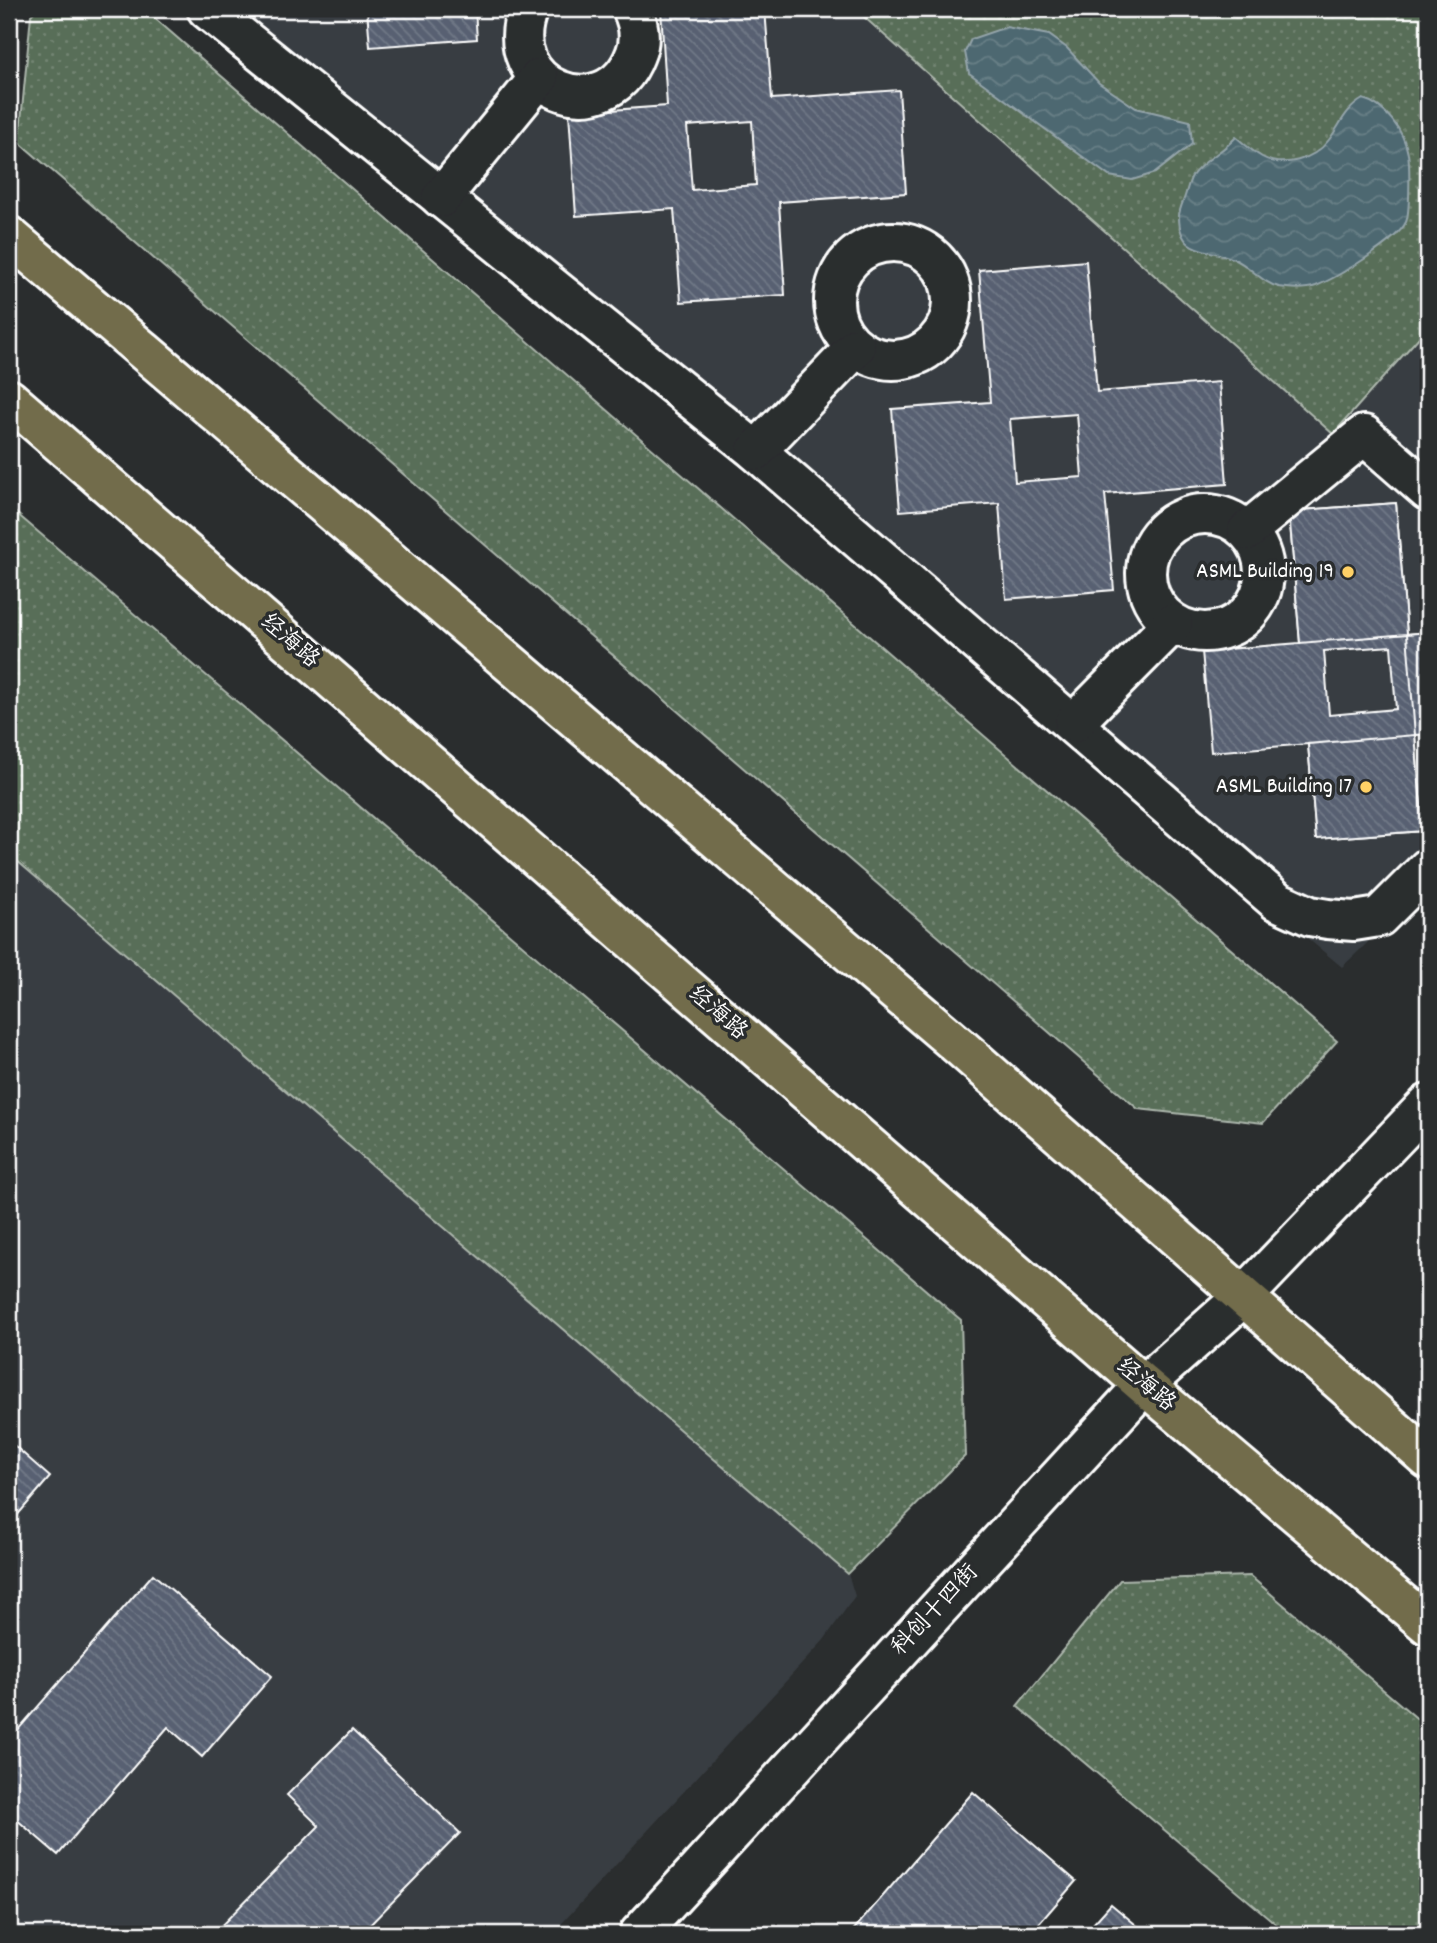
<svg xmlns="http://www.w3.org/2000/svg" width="1437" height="1943" viewBox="0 0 1437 1943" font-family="Dekko,'LXGW WenKai TC',sans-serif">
	<defs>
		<pattern id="park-dots" width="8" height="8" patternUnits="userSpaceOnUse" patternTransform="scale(1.75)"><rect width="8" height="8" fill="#596e59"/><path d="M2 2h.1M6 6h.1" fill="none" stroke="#728472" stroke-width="1.8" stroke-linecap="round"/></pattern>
		<pattern id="water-waves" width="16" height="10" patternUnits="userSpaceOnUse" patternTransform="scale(1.75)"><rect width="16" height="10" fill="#4d6871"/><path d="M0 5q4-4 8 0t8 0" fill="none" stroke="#687f86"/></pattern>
		<pattern id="building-back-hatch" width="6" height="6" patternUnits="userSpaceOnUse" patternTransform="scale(1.75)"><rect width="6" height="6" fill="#586172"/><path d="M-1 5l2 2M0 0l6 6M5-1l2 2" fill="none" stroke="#717987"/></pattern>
	</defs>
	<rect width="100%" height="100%" fill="#2a2d2e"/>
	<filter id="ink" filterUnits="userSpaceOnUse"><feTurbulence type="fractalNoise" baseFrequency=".0143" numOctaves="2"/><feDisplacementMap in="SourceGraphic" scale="14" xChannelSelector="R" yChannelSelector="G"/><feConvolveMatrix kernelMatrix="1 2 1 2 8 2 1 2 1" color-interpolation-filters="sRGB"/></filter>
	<g filter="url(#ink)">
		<g fill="#383d42">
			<polygon points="190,9 1428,9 1428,885 1342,967"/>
			<polygon points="9,854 848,1574 855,1596 824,1640 552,1934 9,1934"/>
		</g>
		<g fill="url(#park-dots)" stroke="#acb6ac" stroke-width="2">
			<polygon points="37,9 144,9 1337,1041 1263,1123 1138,1109 19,142 31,15"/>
			<polygon points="855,9 1428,9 1428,327 1333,434"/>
			<polygon points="9,507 961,1320 965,1456 848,1574 9,854"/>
			<polygon points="1250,1576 1428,1728 1428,1934 1288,1934 1017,1706 1120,1580"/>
		</g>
		<g fill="url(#water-waves)" stroke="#94a4aa" stroke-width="2">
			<polygon points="1006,27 1049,35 1067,48 1099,83 1136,108 1190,121 1192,144 1155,173 1132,180 1109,176 969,73 965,52 971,39"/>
			<path d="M1363 99C1385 105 1404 131 1408 154 1410 164 1410 213 1406 222 1397 242 1336 278 1316 286 1305 290 1291 289 1279 287 1262 283 1250 266 1234 259 1207 247 1179 256 1179 216 1179 210 1183 202 1185 196 1187 190 1189 181 1192 176 1203 160 1223 152 1236 137 1244 144 1253 152 1262 157 1284 169 1314 159 1328 141 1340 126 1345 109 1363 99Z"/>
		</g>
		<g fill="url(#building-back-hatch)" stroke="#fff" stroke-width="2" fill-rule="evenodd">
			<polygon points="367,9 475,9 477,39 370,47"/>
			<path d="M661 9H765L772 99 899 90 906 193 779 202 785 295 681 302 674 209 576 216 569 113 667 106ZM752 121 756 185 692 190 687 126Z"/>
			<path d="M1086 261 1097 392 1219 382 1227 484 1105 494 1114 590 1006 599 999 503 900 511 892 409 990 402 979 270ZM1077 414 1082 477 1015 482 1010 419Z"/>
			<path d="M1396 503 1407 634 1428 632V734L1415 735 1423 831 1316 839 1308 744 1211 752 1202 651 1300 643 1289 511ZM1391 646 1396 709 1329 715 1324 651Z"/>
			<polygon points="1396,503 1407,634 1300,643 1289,511"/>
			<polygon points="1428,632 1428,734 1415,735 1407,634"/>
			<polygon points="1415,735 1423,831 1316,839 1308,744"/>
			<polygon points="9,1441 50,1477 9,1525"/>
			<polygon points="153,1574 272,1676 202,1757 168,1727 58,1855 9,1813 9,1740"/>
			<polygon points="352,1730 460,1833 361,1934 213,1934 319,1826 287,1795"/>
			<polygon points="973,1792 1076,1881 1030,1934 850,1934"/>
			<polygon points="1111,1904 1147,1934 1084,1934"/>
		</g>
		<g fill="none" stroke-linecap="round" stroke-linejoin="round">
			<defs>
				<g id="minor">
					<polyline points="207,9 756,451 1277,901 1310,916 1328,919 1354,921 1379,917 1428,868"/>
					<path d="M528 9C496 88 606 131 635 55 642 39 639 24 632 9"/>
					<polyline points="441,198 539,78"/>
					<circle cx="893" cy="301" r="59"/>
					<polyline points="756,451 856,347"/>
					<circle cx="1205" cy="573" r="59"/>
					<polyline points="1247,531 1364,435 1428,491"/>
					<polyline points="1074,723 1173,623"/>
					<polyline points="639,1934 1144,1385 1243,1297 1428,1104"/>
				</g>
				<g id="major">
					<polyline points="9,236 960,1047 1428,1459"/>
					<polyline points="9,399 1144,1385 1428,1625"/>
				</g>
			</defs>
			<use href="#minor" stroke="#fff" stroke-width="44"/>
			<use href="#major" stroke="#fff" stroke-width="44"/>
			<use href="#minor" stroke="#2a2d2e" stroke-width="38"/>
			<use href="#major" stroke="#726c4b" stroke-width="38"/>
		</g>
	</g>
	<g fill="#ffd166" stroke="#2a2d2e" stroke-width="2.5">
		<circle cx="1348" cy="572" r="7"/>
		<circle cx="1366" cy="787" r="7"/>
	</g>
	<g text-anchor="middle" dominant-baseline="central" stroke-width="7" stroke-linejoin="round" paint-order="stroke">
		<g font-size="23" fill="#fff" stroke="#2a2d2e" text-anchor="end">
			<text x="1334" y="572">ASML Building 19</text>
			<text x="1352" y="787">ASML Building 17</text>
		</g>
		<g font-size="23" fill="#fff" stroke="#2a2d2e">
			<text transform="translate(289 642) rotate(41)">经海路</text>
			<text transform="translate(717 1014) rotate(41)">经海路</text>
			<text transform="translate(1145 1386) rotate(40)">经海路</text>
			<text transform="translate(936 1611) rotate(-47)">科创十四街</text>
		</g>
	</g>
	<rect width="1437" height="1943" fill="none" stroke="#2a2d2e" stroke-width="35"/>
	<rect x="18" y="18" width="1402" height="1908" fill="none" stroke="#fff" stroke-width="2.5" filter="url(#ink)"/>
</svg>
